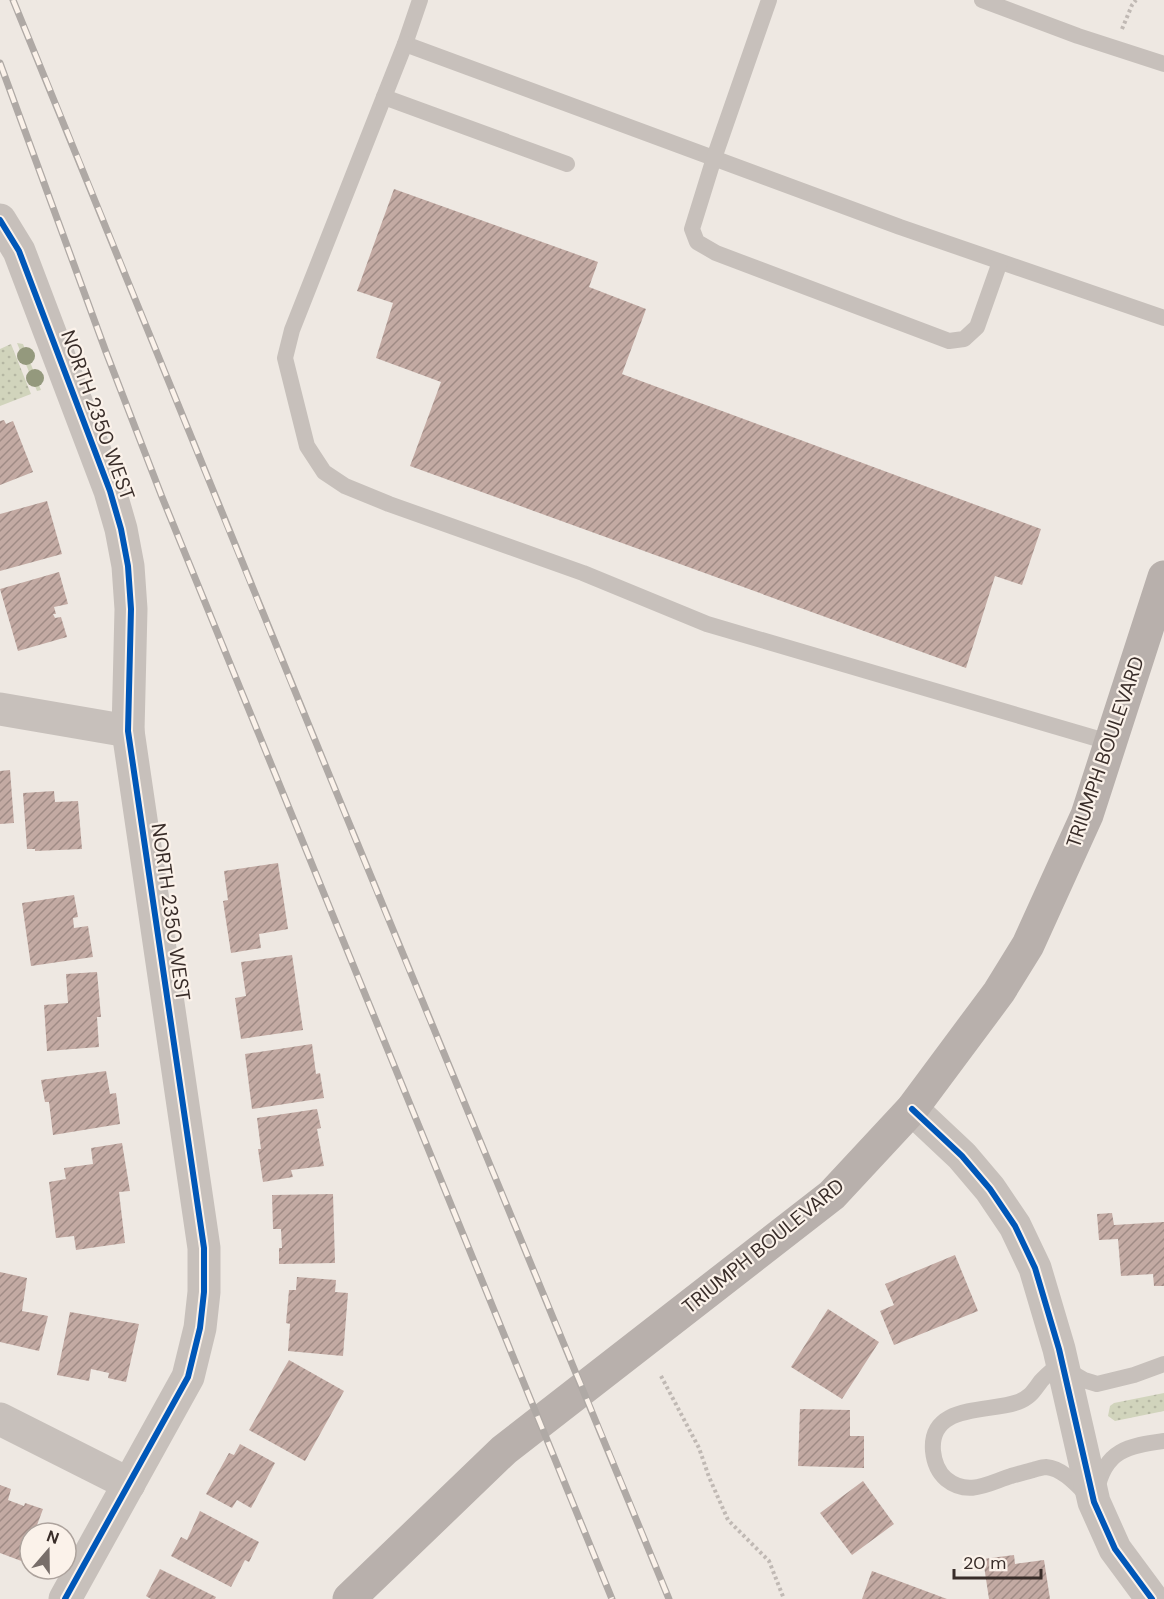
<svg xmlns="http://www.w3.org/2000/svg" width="1164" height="1599" viewBox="0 0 1164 1599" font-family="'DM Sans',sans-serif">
	<defs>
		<pattern id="grass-dots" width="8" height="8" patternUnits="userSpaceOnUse" patternTransform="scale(1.5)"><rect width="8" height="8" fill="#d1d4bc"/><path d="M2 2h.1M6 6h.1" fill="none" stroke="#b4b6a2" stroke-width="1.8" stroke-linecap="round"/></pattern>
		<pattern id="building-hatch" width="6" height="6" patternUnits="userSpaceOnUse" patternTransform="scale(1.5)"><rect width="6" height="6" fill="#c3aaa3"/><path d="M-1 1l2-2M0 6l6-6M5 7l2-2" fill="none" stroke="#9f8b85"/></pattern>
	</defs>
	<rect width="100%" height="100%" fill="#eee8e2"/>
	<g fill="url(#grass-dots)">
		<polygon points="11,344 31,394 0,406 0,349"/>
		<polygon points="1164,1393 1164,1411 1115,1421 1108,1416 1110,1406 1114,1403"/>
	</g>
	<polygon fill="#d1d4bc" points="17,343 23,344 41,390 37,391"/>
	<g fill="url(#building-hatch)">
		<polygon points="394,189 598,262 589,287 646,309 622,374 1041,529 1022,585 995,576 966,668 410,466 441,382 376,358 393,303 357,291"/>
		<polygon points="4,420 6,424 13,421 33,472 0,485 0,421"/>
		<polygon points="47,501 62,554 0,571 0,514"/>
		<polygon points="59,572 68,604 54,607 56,614 53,614 55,618 61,617 67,637 18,651 0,589"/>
		<polygon points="10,770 14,823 0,824 0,771"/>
		<polygon points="54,791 55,802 78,801 82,849 35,851 35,849 27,849 23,793"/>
		<polygon points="278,863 288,929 259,934 261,948 231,953 223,901 228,900 224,871"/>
		<polygon points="74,895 78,917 73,918 74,928 88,926 93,957 31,966 22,903"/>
		<polygon points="292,955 303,1030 241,1039 235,998 246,996 241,962"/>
		<polygon points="97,972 101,1017 97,1017 99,1047 47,1051 44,1005 68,1003 66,974"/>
		<polygon points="312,1044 316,1074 320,1073 324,1098 252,1109 245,1054"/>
		<polygon points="106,1071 110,1094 116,1093 120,1124 53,1135 49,1102 45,1102 41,1080"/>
		<polygon points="317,1109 321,1128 317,1129 324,1166 291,1170 293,1177 263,1182 258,1149 261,1149 257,1118"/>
		<polygon points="122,1143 130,1191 119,1192 125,1243 76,1250 74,1236 56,1238 49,1182 66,1179 64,1168 93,1164 91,1148"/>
		<polygon points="333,1194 335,1263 279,1264 279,1248 282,1248 281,1229 273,1229 272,1195"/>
		<polygon points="1112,1213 1114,1225 1164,1222 1164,1286 1154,1286 1153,1274 1121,1276 1118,1239 1099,1240 1097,1214"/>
		<polygon points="955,1255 978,1311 894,1345 880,1311 894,1305 885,1284"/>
		<polygon points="0,1272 27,1278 22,1311 48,1316 39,1351 0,1342"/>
		<polygon points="297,1277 336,1280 335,1292 348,1293 343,1356 288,1351 290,1324 286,1323 289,1290 296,1290"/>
		<polygon points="828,1309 879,1342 842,1399 791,1367"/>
		<polygon points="70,1312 139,1324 126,1382 108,1378 109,1373 91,1369 89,1381 57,1375"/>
		<polygon points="289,1360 344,1391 305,1461 249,1430"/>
		<polygon points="800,1409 850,1410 850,1436 864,1436 864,1468 798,1466"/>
		<polygon points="240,1444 275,1463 251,1508 237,1500 232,1508 206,1494 229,1453 234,1455"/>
		<polygon points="863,1481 894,1524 852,1555 820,1513"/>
		<polygon points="0,1485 11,1489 8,1500 24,1506 25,1503 43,1509 34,1533 30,1533 30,1545 24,1562 0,1553"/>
		<polygon points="200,1511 259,1542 249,1562 245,1560 231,1587 171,1556 181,1537 187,1540"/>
		<polygon points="1014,1555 1015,1564 1044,1560 1050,1599 989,1599 983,1559"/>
		<polygon points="160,1569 216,1597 215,1599 151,1599 146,1596"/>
		<polygon points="872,1571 947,1599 862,1599"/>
	</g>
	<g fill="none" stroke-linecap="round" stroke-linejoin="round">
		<g stroke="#c0b9b4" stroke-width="4" stroke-dasharray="3 3" stroke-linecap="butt">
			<polyline points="1122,29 1132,5 1136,0"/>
			<polyline points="661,1376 699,1448 709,1477 728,1520 769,1561 784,1599"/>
		</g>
		<g stroke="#c7c0bb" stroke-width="16">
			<polyline points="420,0 405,44 900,227 1164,318"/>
			<polyline points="769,0 714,158 692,229 697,242 716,253 949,341 964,339 977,327 1000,262"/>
			<polyline points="982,0 1078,36 1164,64"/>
			<polyline points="384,97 405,44"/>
			<polyline points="567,164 384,97 292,330 285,358 307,446 324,472 345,486 389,504 583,573 707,624 1112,743"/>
			<path d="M1097 1490C1105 1450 1128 1446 1164 1441"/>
			<path d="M1087 1495C1077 1485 1062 1468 1046 1467 1042 1467 1037 1469 1033 1470 1026 1472 1018 1474 1011 1476 989 1483 968 1497 946 1479 938 1472 934 1461 933 1451 929 1403 989 1413 1018 1402 1031 1397 1034 1390 1041 1381 1047 1374 1055 1368 1062 1362L1072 1373 1084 1380 1097 1384 1134 1375 1164 1364"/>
		</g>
		<g stroke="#c7c0bb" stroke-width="33">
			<polyline points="0,220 19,251 110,491 121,529 128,566 131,609 128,731 204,1248 204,1292 200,1328 188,1377 65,1599"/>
			<polyline points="0,709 128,731"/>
			<polyline points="912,1109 962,1156 990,1189 1015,1226 1035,1268 1059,1349 1094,1502 1115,1549 1152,1599"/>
			<polyline points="0,1419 129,1484"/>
		</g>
		<polyline stroke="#b8b0ac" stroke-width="33" points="349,1599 504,1450 832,1195 912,1109 999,992 1028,945 1087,815 1164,577"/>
		<defs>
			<g id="rail">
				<path d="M13 0C119 257 222 515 328 772 441 1048 556 1323 669 1599"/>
				<polyline points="0,63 106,352 162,497 612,1599"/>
			</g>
		</defs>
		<use href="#rail" stroke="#afa9a5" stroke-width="7"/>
		<use href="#rail" stroke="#fbf2ea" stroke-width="4.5" stroke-dasharray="14" stroke-linecap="butt"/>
		<defs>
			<g id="cycleway">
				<polyline points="0,220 19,251 110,491 121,529 128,566 131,609 128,731 204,1248 204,1292 200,1328 188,1377 65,1599"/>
				<polyline points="912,1109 962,1156 990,1189 1015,1226 1035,1268 1059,1349 1094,1502 1115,1549 1152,1599"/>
			</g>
		</defs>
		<use href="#cycleway" stroke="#fbf2ea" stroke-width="10"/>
		<use href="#cycleway" stroke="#0057b8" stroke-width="6"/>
	</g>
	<g fill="#94997d">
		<circle cx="26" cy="356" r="9"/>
		<circle cx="35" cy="378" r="9"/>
	</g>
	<g text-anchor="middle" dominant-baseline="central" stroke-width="4.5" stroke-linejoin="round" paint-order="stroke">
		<g font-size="20" fill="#392d29" stroke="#fbf2ea">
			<text transform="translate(98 415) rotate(70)">NORTH 2350 WEST</text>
			<text transform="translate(1105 752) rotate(-71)">TRIUMPH BOULEVARD</text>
			<text transform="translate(171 912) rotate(82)">NORTH 2350 WEST</text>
			<text transform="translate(763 1246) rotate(-39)">TRIUMPH BOULEVARD</text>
		</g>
	</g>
	<g transform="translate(48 1551) rotate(20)"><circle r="28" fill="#fbf2ea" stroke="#ada39d" stroke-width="1.5"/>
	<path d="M0-4.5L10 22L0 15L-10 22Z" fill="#786e6a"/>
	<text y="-9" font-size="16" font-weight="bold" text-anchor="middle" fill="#392d29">N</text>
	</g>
	<path d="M954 1569v9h87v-9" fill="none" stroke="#392d29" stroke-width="3"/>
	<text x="963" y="1569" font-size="18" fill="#392d29" stroke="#fbf2ea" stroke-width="4.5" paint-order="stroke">20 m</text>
</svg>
